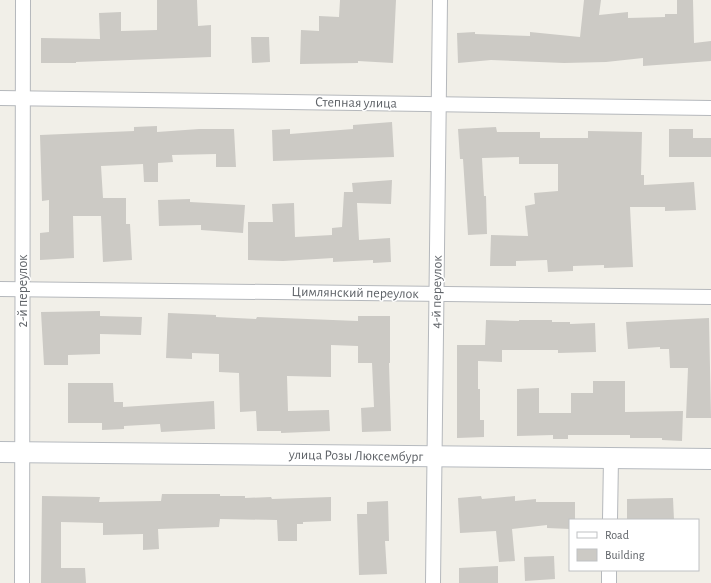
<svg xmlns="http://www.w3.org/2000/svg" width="711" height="583" viewBox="0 0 711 583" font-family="'Alegreya Sans',sans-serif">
	<rect width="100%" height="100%" fill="#f1efe8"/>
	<g fill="#cccac5">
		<polygon points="157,0 197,0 198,26 211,25 211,57 76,62 76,63 41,63 41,38 100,39 99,13 121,12 121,31 157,30"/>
		<polygon points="340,0 396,0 393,63 358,61 358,63 300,64 301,30 319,31 319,16 339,17"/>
		<polygon points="584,0 601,0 599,15 628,12 628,18 665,17 665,14 677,14 677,0 693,0 694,43 711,41 711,61 643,66 643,58 606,62 564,63 491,60 458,63 457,33 475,32 475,34 530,36 530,32 580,37"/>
		<polygon points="251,37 269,37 270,62 252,63"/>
		<polygon points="392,122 394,157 273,161 272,130 290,129 290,134 353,129 353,125"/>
		<polygon points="157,126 157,132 199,129 234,129 236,167 216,167 216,154 172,155 173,162 158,163 158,182 144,182 143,164 101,166 103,198 126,198 126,224 130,224 132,260 103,262 101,216 73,216 74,258 40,260 40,233 49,232 49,200 42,201 40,135 134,131 134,127"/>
		<polygon points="496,127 497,132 540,132 540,138 588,138 588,131 642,132 641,175 644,175 644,185 694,182 696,210 665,211 665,207 630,207 633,267 604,268 604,265 573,266 573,271 548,272 547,260 516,261 516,266 490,266 491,235 528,236 525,206 535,204 534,193 558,191 558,164 519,164 519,157 482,158 484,196 486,196 487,234 468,235 463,159 460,159 458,129"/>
		<polygon points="669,129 693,129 693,138 711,138 711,157 669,157"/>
		<polygon points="392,180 391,204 357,203 359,240 390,238 391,262 373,263 373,260 333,262 333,258 283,261 248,260 248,222 273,222 272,204 294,203 295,237 332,235 332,228 342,227 344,192 353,192 352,183"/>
		<polygon points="190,199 190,202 245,205 243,233 201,230 201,225 159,226 158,200"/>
		<polygon points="100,311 100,316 142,317 141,335 100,334 100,354 68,355 68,365 44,365 41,312"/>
		<polygon points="168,313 216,315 216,317 256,319 257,317 358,321 358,316 390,316 390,363 389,363 391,431 362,432 361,408 374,407 372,363 358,363 358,346 331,345 331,377 287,376 288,411 329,410 330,431 281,433 281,431 257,431 256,411 240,412 239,373 219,372 219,354 192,353 192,359 166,358"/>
		<polygon points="709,318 711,418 686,418 688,368 670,368 669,349 660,349 660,347 628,349 626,322"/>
		<polygon points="486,320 519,321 519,320 552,320 552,322 570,322 570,324 595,323 596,352 558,353 558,350 502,350 502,362 478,361 478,389 480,389 480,420 484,420 484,437 457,438 457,345 485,345"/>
		<polygon points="593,381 625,381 625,412 683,411 682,441 662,440 662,438 630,438 630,435 568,435 568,439 553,439 553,435 517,436 517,389 539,388 539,413 571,413 571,393 593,393"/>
		<polygon points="68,383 113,383 114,402 123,402 123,407 214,401 215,429 161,432 160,424 124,426 124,429 102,430 102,423 68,423"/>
		<polygon points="162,494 220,494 220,496 245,496 245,498 271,497 272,499 331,497 331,521 303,522 303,524 297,524 297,541 278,541 277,520 220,519 219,527 158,529 159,549 143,550 143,534 103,535 103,523 61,522 61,568 85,568 86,583 41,583 42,496 100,497 99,502 161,501"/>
		<polygon points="481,496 482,499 515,496 515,501 536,499 536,502 575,502 575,520 570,520 570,529 547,528 547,525 512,529 515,561 499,562 496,531 460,533 458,498"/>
		<polygon points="673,498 674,520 627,520 627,499"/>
		<polygon points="388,501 389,541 385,541 387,574 359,575 357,514 367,514 367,502"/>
		<polygon points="554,556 555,579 525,581 524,557"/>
		<polygon points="498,566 498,583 459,583 459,568"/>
	</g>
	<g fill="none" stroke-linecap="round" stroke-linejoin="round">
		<defs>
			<g id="street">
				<polyline points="0,98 711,108"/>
				<polyline points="0,289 711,297"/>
				<polyline points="610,520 611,458"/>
				<polyline points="22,583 23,0"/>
				<polyline points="433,583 440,0"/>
				<polyline points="609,583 609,570"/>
			</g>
			<polyline id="secondary" points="0,452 711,459"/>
		</defs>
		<use href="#street" stroke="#b5b8bc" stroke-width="16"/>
		<use href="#secondary" stroke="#b6babf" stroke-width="22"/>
		<use href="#street" stroke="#fff" stroke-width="14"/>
		<use href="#secondary" stroke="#fff" stroke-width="20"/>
	</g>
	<g text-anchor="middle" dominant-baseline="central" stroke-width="3" stroke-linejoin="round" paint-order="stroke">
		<g font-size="14" fill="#5f6368" stroke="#fff">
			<text transform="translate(356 103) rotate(1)">Степная улица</text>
			<text transform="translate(23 291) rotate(-90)">2-й переулок</text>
			<text transform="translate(437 292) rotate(-89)">4-й переулок</text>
			<text transform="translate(355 293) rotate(1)">Цимлянский переулок</text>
			<text transform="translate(356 456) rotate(1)">улица Розы Люксембург</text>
		</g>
	</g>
	<rect x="569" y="519" width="130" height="52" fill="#ffffff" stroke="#bfc1c3"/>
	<rect x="577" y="532" width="20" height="6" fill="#ffffff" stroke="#bfc1c3"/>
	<text x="605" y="539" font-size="12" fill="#5f6368">Road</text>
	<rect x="577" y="549" width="20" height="12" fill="#cccac5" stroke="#bfc1c3"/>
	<text x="605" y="559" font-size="12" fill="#5f6368">Building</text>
</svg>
